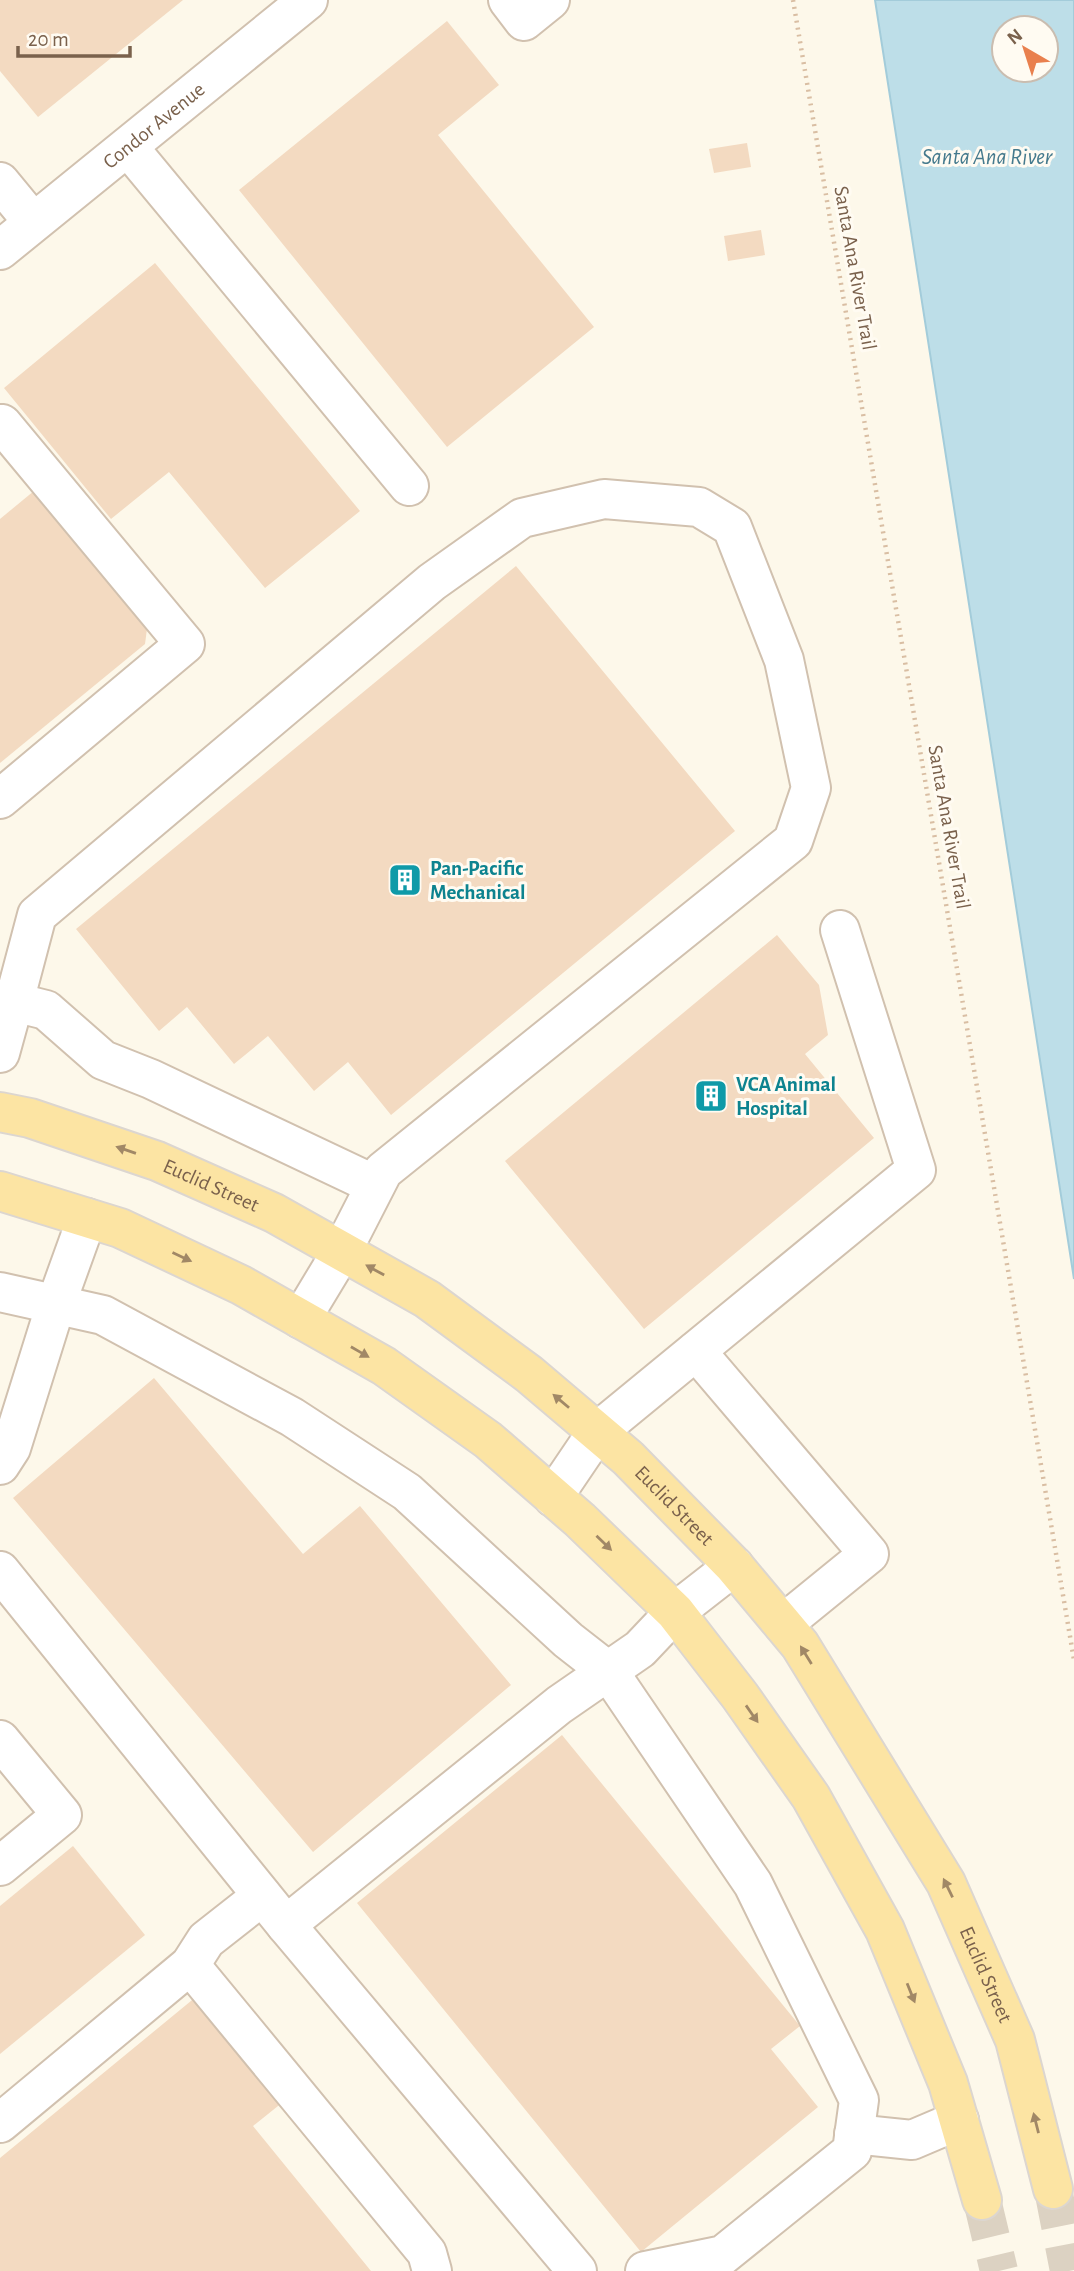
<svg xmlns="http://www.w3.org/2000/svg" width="1074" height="2271" viewBox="0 0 1074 2271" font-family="'Alegreya Sans',sans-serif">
	<rect width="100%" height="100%" fill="#fdf8ea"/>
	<path fill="#bddee8" stroke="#a3ccda" stroke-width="2" fill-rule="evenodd" d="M875 0H1074V1279ZM1004 28H1046V70H1004Z"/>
	<g fill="#f3dac1">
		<polygon points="0,0 183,0 38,117 0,71"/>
		<polygon points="447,21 499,85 438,135 594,327 447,447 239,190"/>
		<polygon points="747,143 751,167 714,173 709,149"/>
		<polygon points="761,230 765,255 728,261 724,236"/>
		<polygon points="155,263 360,511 265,588 169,472 111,519 4,388"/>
		<polygon points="40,486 149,614 145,644 0,763 0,519"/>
		<polygon points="516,566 735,831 391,1115 348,1062 314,1091 268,1036 234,1064 187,1007 159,1031 76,929"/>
		<polygon points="777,935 819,985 828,1035 805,1054 874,1138 644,1329 505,1161"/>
		<polygon points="154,1378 303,1554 360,1506 511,1685 313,1852 13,1498"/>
		<polygon points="562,1735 800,2026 771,2049 818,2107 641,2252 357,1903"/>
		<polygon points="73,1846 145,1935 0,2054 0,1906"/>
		<polygon points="197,1996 283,2102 253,2126 371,2271 0,2271 0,2158"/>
	</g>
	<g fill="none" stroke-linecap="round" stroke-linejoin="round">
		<g stroke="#dcd2c2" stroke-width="38" stroke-dasharray="38 19" stroke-linecap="butt">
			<polyline points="1053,2189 1069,2271"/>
			<polyline points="982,2200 999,2271"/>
		</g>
		<defs>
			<g id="minor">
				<polyline points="508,0 524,21 550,0"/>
				<polyline points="128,147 409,486"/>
				<polyline points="0,182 33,222"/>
				<path id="s1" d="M0 250 308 0"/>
				<polyline points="0,799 185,644 2,424"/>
				<polyline points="14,1002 37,915 432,582 522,518 604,499 699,507 732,527 784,660 811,788 793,841 383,1171 342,1251 301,1319"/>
				<polyline points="0,1053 14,1002 46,1010 103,1060 151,1079 375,1185"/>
				<polyline points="0,1292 103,1315 292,1417 407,1492 568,1640 609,1672 753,1884 859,2100 852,2151 723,2255 645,2271"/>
				<polyline points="696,1351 869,1554 783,1624"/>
				<polyline points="0,1465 11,1448 56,1304 87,1218"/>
				<polyline points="553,1497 597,1432 916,1170 840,930"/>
				<polyline points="0,1571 286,1925"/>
				<polyline points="0,1740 62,1815 0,1866"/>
				<polyline points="190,1965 427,2253 432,2271"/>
				<polyline points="0,2123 190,1965 206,1940 262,1896"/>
				<polyline points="854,2134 912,2140 959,2120"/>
				<polyline points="577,2271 286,1925 559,1705 640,1649 675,1612 734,1566"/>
			</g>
			<g id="major">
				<path id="s2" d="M0 1112 30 1118 157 1161 274 1213 427 1299 529 1374 628 1458 734 1566 800 1645 946 1883 1015 2040 1053 2189"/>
				<polyline points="0,1191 120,1228 241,1285 384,1366 488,1440 580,1520 675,1612 740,1696 811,1797 885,1930 948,2083 982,2200"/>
			</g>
		</defs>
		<use href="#minor" stroke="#d1c1af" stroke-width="42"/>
		<use href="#major" stroke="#dcd6d0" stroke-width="42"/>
		<polyline stroke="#d9bea3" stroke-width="4.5" stroke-dasharray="2 5" stroke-linecap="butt" points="793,0 1074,1660"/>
		<use href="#minor" stroke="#fff" stroke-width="38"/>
		<use href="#major" stroke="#fce4a3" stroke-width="38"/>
	</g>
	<defs><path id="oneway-solid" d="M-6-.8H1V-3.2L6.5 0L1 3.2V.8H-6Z" transform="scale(1.75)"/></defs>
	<g fill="#a18866">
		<use href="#oneway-solid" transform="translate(126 1150) rotate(-161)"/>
		<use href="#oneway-solid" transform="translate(182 1257) rotate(25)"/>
		<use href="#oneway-solid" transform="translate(375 1270) rotate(-151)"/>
		<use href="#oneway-solid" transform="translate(360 1352) rotate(30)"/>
		<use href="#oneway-solid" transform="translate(561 1401) rotate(-140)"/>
		<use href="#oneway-solid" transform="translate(604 1543) rotate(44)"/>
		<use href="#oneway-solid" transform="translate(806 1655) rotate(-122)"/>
		<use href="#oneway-solid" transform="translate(752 1714) rotate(55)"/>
		<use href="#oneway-solid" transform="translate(948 1888) rotate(-116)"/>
		<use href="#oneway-solid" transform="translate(911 1993) rotate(68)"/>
		<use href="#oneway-solid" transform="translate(1036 2123) rotate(-104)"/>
	</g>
	<defs>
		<symbol id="building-square" viewBox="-11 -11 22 22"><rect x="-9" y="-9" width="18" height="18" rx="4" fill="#0f9aa8" stroke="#fffbf2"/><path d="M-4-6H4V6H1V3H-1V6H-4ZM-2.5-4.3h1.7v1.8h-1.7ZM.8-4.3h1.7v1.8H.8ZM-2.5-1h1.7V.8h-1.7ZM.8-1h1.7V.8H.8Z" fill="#fff"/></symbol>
	</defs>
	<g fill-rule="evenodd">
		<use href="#building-square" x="386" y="861" width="38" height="38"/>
		<use href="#building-square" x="692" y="1077" width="38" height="38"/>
	</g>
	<g text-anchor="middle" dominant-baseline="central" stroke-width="6" stroke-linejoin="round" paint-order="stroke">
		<g font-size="21" fill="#7a614c" stroke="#fffbf2">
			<text stroke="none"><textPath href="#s1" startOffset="198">Condor Avenue</textPath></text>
			<text transform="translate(855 268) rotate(80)">Santa Ana River Trail</text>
			<text transform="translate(949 827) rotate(80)">Santa Ana River Trail</text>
			<text stroke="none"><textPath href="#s2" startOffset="224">Euclid Street</textPath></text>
			<text stroke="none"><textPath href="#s2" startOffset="791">Euclid Street</textPath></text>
			<text stroke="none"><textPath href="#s2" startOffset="1358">Euclid Street</textPath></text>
		</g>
		<g font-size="21" font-weight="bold" fill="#0d838f" stroke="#fffbf2" text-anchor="start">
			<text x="430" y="868">Pan-Pacific<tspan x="430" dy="24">Mechanical</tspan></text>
			<text x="736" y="1084">VCA Animal<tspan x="736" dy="24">Hospital</tspan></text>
		</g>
		<g font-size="23" font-style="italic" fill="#457a8d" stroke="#fffbf2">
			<text x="987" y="157">Santa Ana River</text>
		</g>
	</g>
	<g transform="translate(1025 49) rotate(321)"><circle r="33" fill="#fffbf2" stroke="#cabdb0" stroke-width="2"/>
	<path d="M0-5L12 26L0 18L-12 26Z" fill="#e9804e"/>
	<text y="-10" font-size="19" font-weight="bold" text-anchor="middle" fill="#7a614c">N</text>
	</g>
	<path d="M18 46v10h112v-10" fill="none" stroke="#7a614c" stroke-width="3.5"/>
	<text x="28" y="46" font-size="21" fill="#7a614c" stroke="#fffbf2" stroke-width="5" paint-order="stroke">20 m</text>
</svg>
